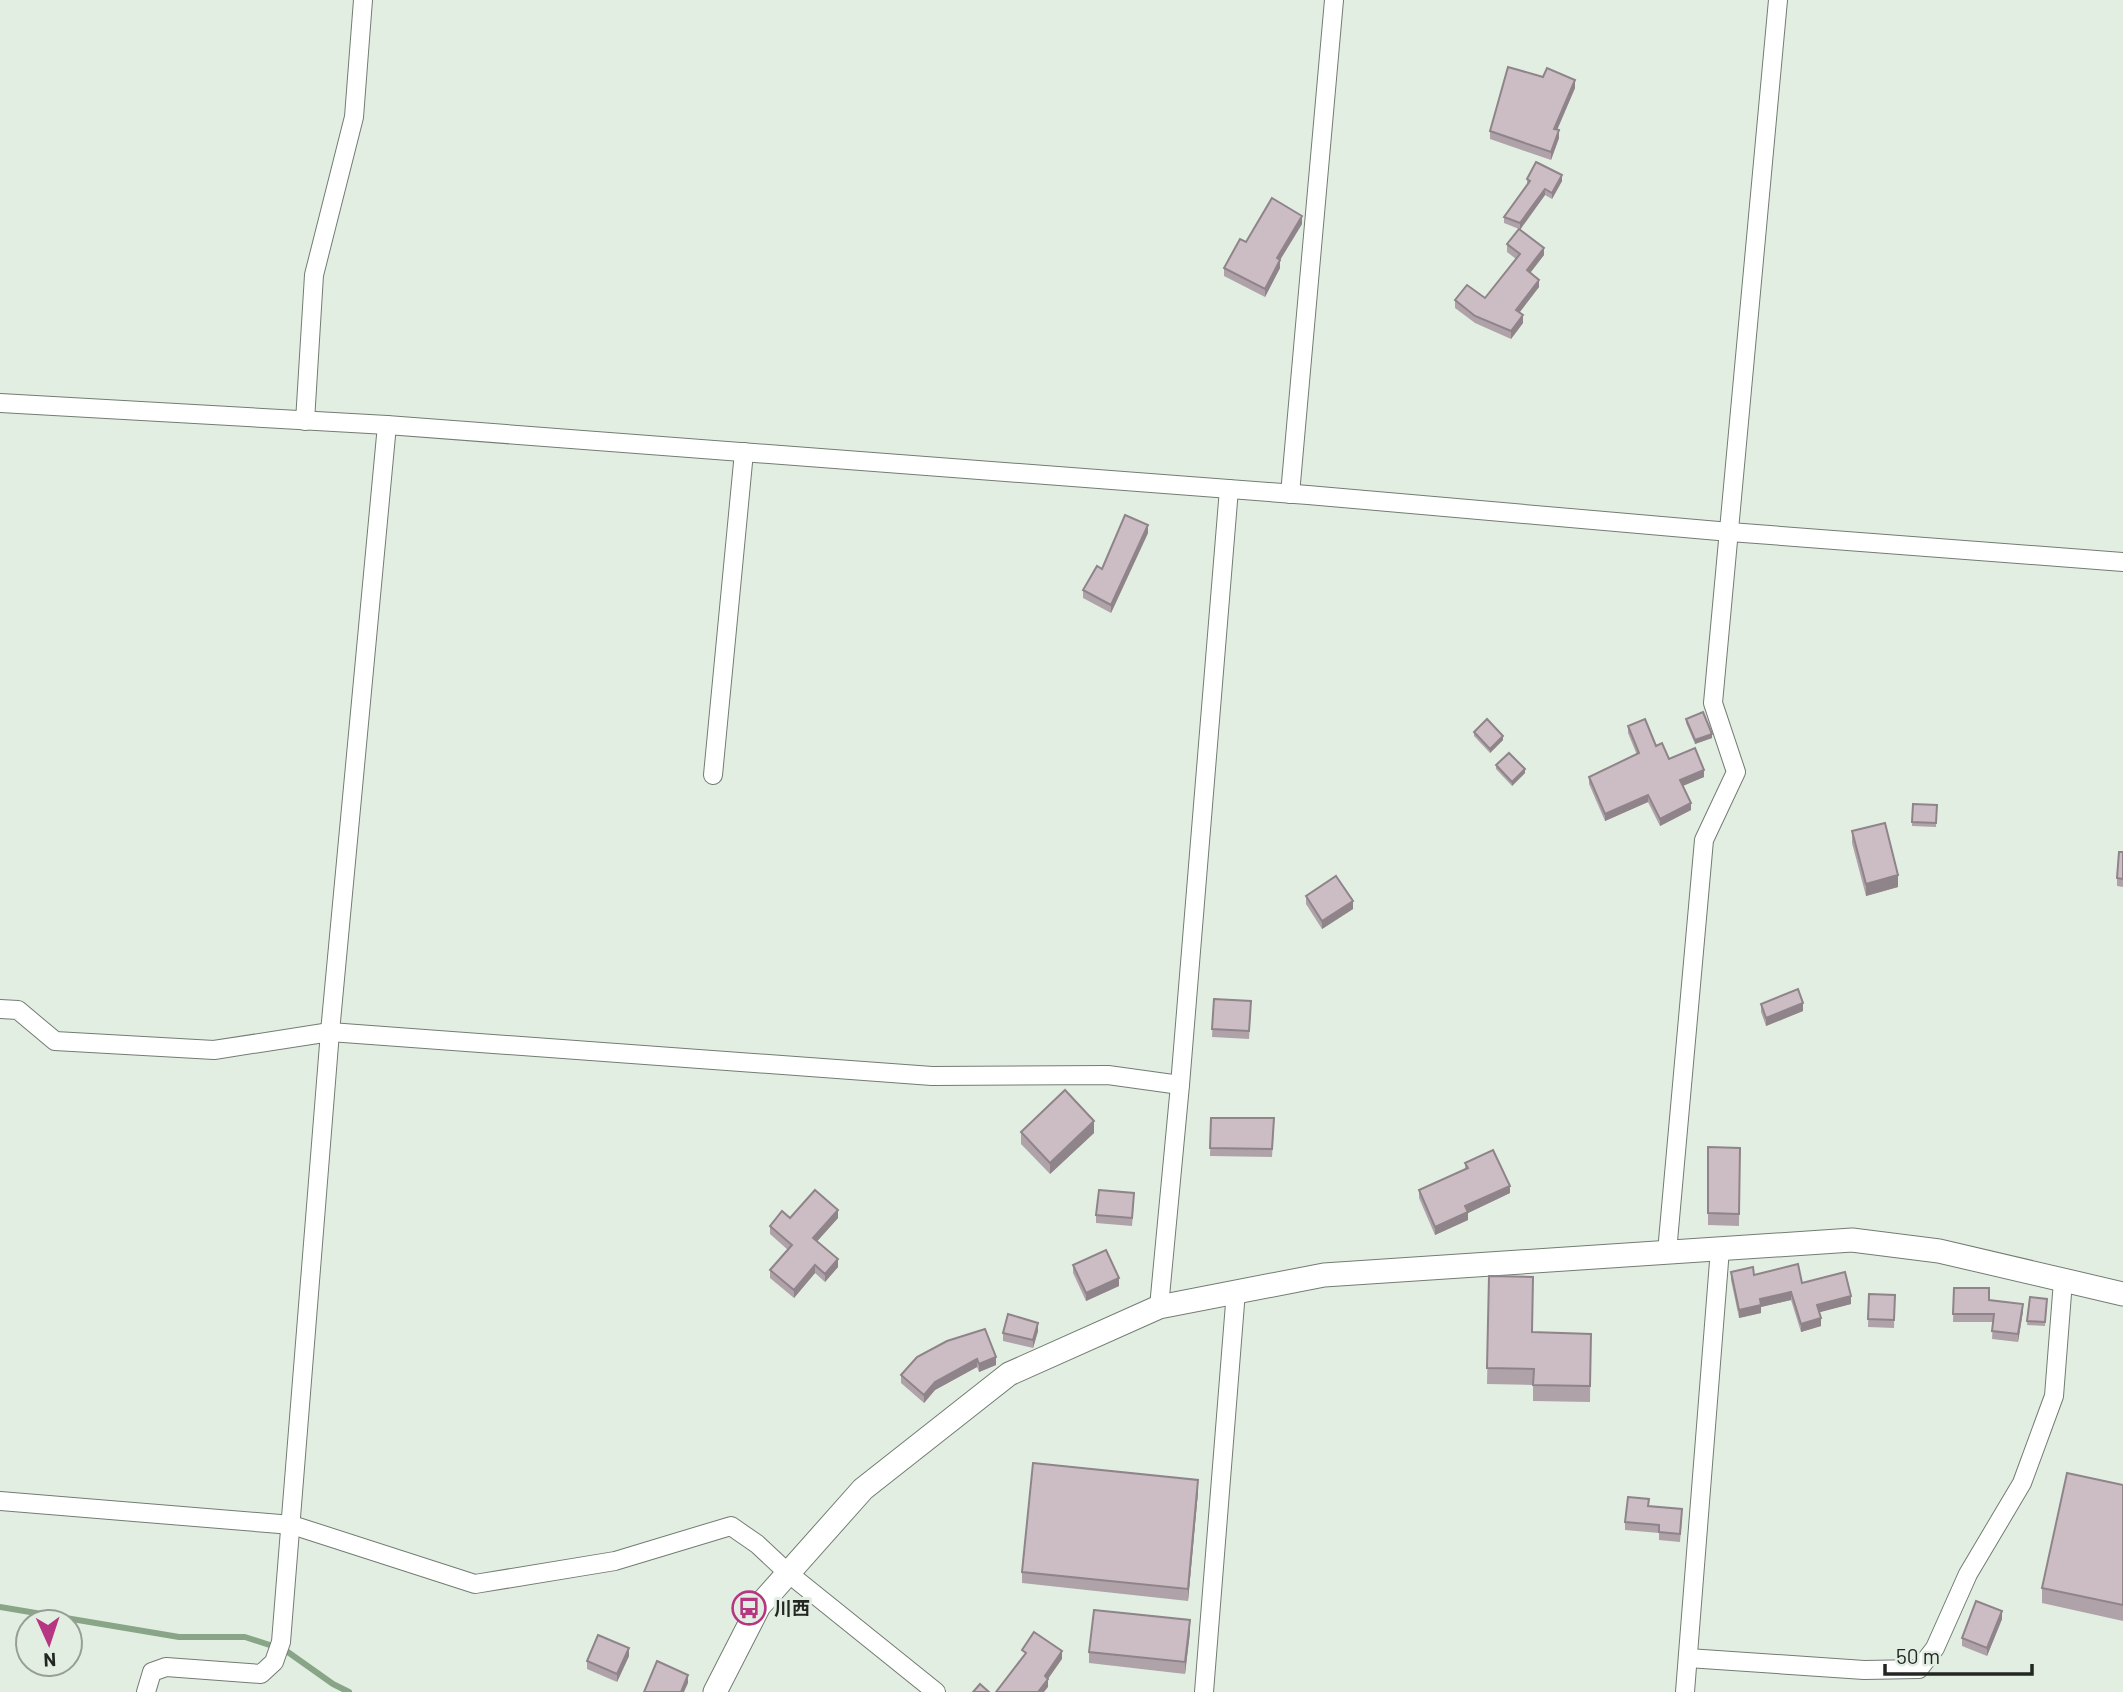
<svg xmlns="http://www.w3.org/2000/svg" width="2123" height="1692" viewBox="0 0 2123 1692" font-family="Barlow,'Noto Sans JP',sans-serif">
	<rect width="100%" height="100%" fill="#e3eee3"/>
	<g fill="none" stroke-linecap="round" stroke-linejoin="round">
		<polyline stroke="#89a587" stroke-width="6" points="0,1607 179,1637 245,1637 285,1650 333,1684 349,1692"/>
		<defs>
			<g id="minor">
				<polyline points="0,403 387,425 1308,495 1730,532 2123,562"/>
				<polyline points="305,421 314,275 354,117 363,0"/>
				<polyline points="1290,494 1334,0"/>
				<polyline points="713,775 744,452"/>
				<polyline points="0,1009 18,1010 55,1041 214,1050 330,1032 932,1076 1108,1075 1180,1085"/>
				<polyline points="1667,1252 1704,840 1736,772 1713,703 1778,0"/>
				<polyline points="1159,1307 1180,1085 1229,489"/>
				<polyline points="0,1501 292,1525 475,1584 615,1561 731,1526 757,1544 788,1573 936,1692"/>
				<polyline points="1688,1658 1864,1670 1919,1669 1935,1648 1968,1574 2022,1483 2054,1396 2063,1281"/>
				<polyline points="146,1692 152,1672 166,1667 261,1674 274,1662 281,1642 330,1032 387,425"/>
				<polyline points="1204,1692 1236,1291"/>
				<polyline points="1685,1692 1720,1249"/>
			</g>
			<polyline id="tertiary" points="715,1692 759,1606 863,1489 1009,1374 1159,1307 1324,1275 1852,1240 1939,1251 2123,1294"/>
		</defs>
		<use href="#minor" stroke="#727c72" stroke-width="20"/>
		<use href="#tertiary" stroke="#727c72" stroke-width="25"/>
		<use href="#minor" stroke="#fff" stroke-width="18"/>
		<use href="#tertiary" stroke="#fff" stroke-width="23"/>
	</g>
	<g fill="#afa3a9">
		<polygon points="1575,88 1557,130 1559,138 1551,160 1490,139 1490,131"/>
		<polygon points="1527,179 1562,181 1552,199 1545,195 1520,229 1544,255 1530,273 1539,287 1519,313 1523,323 1511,339 1475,323 1455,308 1455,300 1485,298 1516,259 1507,252 1507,244 1519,229 1504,223 1504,217 1527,186"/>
		<polygon points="1302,224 1280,260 1280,268 1265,297 1224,276 1224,268 1246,242"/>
		<polygon points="1148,533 1111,613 1083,598 1083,590 1102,569"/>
		<polygon points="1686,719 1712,738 1695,744 1686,723"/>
		<polygon points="1628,726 1656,746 1669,759 1704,777 1683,786 1691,810 1660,826 1648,802 1605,821 1589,784 1589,777 1637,755 1628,733"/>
		<polygon points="1474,732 1503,740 1490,753 1474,736"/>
		<polygon points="1496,765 1525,773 1512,786 1496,769"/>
		<polygon points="1913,804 1937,805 1936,827 1912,826"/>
		<polygon points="1852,831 1898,887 1866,896 1852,843"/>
		<polygon points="2123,852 2123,887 2117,886 2117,878"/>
		<polygon points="1306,896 1353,909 1322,929 1306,904"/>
		<polygon points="1214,999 1251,1009 1249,1039 1212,1037"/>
		<polygon points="1761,1004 1803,1011 1766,1026 1761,1012"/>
		<polygon points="1211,1118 1274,1126 1272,1157 1210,1156"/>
		<polygon points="1021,1132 1094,1133 1050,1174 1021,1144"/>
		<polygon points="1708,1147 1740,1148 1739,1226 1708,1225"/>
		<polygon points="1465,1163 1510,1193 1468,1213 1468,1220 1435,1235 1419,1198 1419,1190 1465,1169"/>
		<polygon points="1134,1201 1132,1226 1096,1223 1096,1215"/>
		<polygon points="790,1218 838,1218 817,1241 838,1267 825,1282 815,1273 794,1298 770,1278 770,1270 788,1250 770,1234 770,1226"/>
		<polygon points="1073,1265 1119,1286 1086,1301 1073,1273"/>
		<polygon points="1731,1272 1802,1283 1851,1304 1819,1312 1821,1326 1801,1332 1791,1300 1761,1307 1761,1313 1739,1318 1731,1280"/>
		<polygon points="1489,1276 1532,1332 1591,1334 1590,1402 1533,1401 1533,1385 1487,1384"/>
		<polygon points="1954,1288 2023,1311 2018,1342 1992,1339 1993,1322 1953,1322"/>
		<polygon points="1869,1294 1895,1295 1894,1328 1868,1327"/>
		<polygon points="2030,1297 2047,1299 2045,1326 2027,1325"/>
		<polygon points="1038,1331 1033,1348 1003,1341 1003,1333"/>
		<polygon points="947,1341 996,1365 979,1372 977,1367 935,1390 924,1403 901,1383 901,1375"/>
		<polygon points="2123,1485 2123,1621 2042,1603 2042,1588"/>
		<polygon points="1198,1492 1188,1601 1022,1583 1022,1572"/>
		<polygon points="1649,1506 1682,1517 1680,1542 1659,1540 1659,1533 1625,1530 1625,1522"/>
		<polygon points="2002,1619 1987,1656 1962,1646 1962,1638"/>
		<polygon points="1190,1632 1185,1674 1089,1663 1089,1652"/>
		<polygon points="629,1656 617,1682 587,1669 587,1661"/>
	</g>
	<g fill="#8f8489">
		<polygon points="1575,80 1575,88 1554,137 1554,129"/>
		<polygon points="1559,130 1559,138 1551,160 1551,152"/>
		<polygon points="1562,175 1562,181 1552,199 1552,193"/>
		<polygon points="1545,189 1545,195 1520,230 1520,223"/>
		<polygon points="1302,216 1302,224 1280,260 1280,268 1265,297 1265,289 1277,258"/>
		<polygon points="1544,248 1544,255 1527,277 1527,270"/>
		<polygon points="1539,280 1539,287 1516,317 1516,310"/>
		<polygon points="1523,315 1523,323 1511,339 1511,331"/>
		<polygon points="1148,525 1148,533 1111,613 1111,605"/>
		<polygon points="1712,734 1712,738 1695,744 1695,740"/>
		<polygon points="1503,736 1503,740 1490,753 1490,749"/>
		<polygon points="1525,769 1525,773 1512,786 1512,782"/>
		<polygon points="1704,770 1704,777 1680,787 1680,780"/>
		<polygon points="1648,795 1648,802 1605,821 1605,814"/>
		<polygon points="1691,803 1691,810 1660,826 1660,819"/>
		<polygon points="1898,875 1898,887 1866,896 1866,884"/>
		<polygon points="1353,901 1353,909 1322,929 1322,921"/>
		<polygon points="1803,1003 1803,1011 1766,1026 1766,1018"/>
		<polygon points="1094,1121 1094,1133 1050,1174 1050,1163"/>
		<polygon points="1510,1186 1510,1193 1468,1213 1468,1220 1435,1235 1435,1227 1465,1206"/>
		<polygon points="838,1210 838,1218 813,1246 813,1238"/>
		<polygon points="838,1259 838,1267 825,1282 825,1274"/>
		<polygon points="815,1265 815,1273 794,1298 794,1290"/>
		<polygon points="1119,1278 1119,1286 1086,1301 1086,1293"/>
		<polygon points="1791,1292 1791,1300 1761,1307 1761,1313 1739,1318 1739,1310 1760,1299"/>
		<polygon points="1851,1296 1851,1304 1817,1313 1817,1305"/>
		<polygon points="2023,1304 2023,1311 2018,1342 2018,1334"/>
		<polygon points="1821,1318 1821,1326 1801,1332 1801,1324"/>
		<polygon points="1038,1323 1038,1331 1033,1348 1033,1340"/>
		<polygon points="996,1357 996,1365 979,1372 979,1364"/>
		<polygon points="977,1359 977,1367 935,1390 924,1403 924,1395 935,1382"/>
		<polygon points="1198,1480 1198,1492 1188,1601 1188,1589"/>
		<polygon points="2002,1611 2002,1619 1987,1656 1987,1648"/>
		<polygon points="1190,1620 1190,1632 1185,1674 1185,1662"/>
		<polygon points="629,1648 629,1656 617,1682 617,1674"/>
		<polygon points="1062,1651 1062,1659 1048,1679 1048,1687 1044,1692 1038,1692 1045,1676"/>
		<polygon points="688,1675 688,1683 684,1692 681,1692"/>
	</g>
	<g fill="#ccbdc4" stroke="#8f8489" stroke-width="2">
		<polygon points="1508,67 1543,77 1547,68 1575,80 1554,129 1559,130 1551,152 1490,131"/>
		<polygon points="1536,162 1562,175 1552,193 1545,189 1520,223 1504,217 1530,181 1527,179"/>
		<polygon points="1272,198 1302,216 1277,258 1280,260 1265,289 1224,268 1240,239 1246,242"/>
		<polygon points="1519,229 1544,248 1527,270 1539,280 1516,310 1523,315 1511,331 1475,316 1455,300 1467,285 1485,298 1520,254 1507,244"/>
		<polygon points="1125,515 1148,525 1111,605 1083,590 1097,566 1102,569"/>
		<polygon points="1703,712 1712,734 1695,740 1686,719"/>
		<polygon points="1487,719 1503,736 1490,749 1474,732"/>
		<polygon points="1645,719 1656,746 1662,743 1669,759 1695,748 1704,770 1680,780 1691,803 1660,819 1648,795 1605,814 1589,777 1639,753 1628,726"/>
		<polygon points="1509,753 1525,769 1512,782 1496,765"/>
		<polygon points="1913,804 1937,805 1936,823 1912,822"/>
		<polygon points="1885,823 1898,875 1866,884 1852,831"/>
		<polygon points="2119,852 2123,852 2123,879 2117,878"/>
		<polygon points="1336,876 1353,901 1322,921 1306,896"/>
		<polygon points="1798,989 1803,1003 1766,1018 1761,1004"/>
		<polygon points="1214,999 1251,1001 1249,1031 1212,1029"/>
		<polygon points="1065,1090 1094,1121 1050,1163 1021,1132"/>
		<polygon points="1211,1118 1274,1118 1272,1149 1210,1148"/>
		<polygon points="1708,1147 1740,1148 1739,1214 1708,1213"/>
		<polygon points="1493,1150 1510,1186 1465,1206 1468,1212 1435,1227 1419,1190 1468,1168 1465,1163"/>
		<polygon points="815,1190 838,1210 813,1238 838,1259 825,1274 815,1265 794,1290 770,1270 792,1245 770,1226 782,1211 790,1218"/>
		<polygon points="1099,1190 1134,1193 1132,1218 1096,1215"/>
		<polygon points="1106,1250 1119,1278 1086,1293 1073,1265"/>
		<polygon points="1798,1264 1802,1283 1845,1272 1851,1296 1817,1305 1821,1318 1801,1324 1791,1292 1760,1299 1761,1305 1739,1310 1731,1272 1753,1267 1754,1275"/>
		<polygon points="1489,1276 1533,1277 1532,1332 1591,1334 1590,1386 1533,1385 1534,1369 1487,1368"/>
		<polygon points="1954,1288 1989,1288 1989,1300 2023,1304 2018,1334 1992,1331 1994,1314 1953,1314"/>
		<polygon points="1869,1294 1895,1295 1894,1320 1868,1319"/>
		<polygon points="2030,1297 2047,1299 2045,1322 2027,1321"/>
		<polygon points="1008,1314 1038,1323 1033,1340 1003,1333"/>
		<polygon points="985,1329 996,1357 979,1364 977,1359 935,1382 924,1395 901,1375 917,1357 947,1341"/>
		<polygon points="1033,1463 1198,1480 1188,1589 1022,1572"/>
		<polygon points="2067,1473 2123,1485 2123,1605 2042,1588"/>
		<polygon points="1628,1497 1649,1499 1648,1506 1682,1509 1680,1534 1659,1532 1659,1525 1625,1522"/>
		<polygon points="1976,1601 2002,1611 1987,1648 1962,1638"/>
		<polygon points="1094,1610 1190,1620 1185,1662 1089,1652"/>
		<polygon points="1034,1632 1062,1651 1045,1676 1048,1679 1038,1692 996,1692 1026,1653 1022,1650"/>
		<polygon points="598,1635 629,1648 617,1674 587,1661"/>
		<polygon points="657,1661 688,1675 681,1692 644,1692"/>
		<polygon points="980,1684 989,1692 973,1692"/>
	</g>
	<defs>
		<symbol id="bus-ring" viewBox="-11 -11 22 22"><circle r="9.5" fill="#e3eee3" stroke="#b63682" stroke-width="1.5"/><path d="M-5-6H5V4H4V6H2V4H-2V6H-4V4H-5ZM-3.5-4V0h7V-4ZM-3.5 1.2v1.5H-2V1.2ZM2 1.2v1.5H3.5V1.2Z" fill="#b63682"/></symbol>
	</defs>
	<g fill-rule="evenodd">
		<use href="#bus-ring" x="730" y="1589" width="38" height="38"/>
	</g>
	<g text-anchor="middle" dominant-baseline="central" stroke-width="6" stroke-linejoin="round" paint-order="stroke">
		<g font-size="18" font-weight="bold" fill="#232722" stroke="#e3eee3" text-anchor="start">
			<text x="774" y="1608">川西</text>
		</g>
	</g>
	<g transform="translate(49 1643) rotate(177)"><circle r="33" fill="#e3eee3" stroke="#969e96" stroke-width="2"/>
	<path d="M0-5L12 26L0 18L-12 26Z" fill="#b63682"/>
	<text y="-10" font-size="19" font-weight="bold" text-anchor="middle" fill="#232722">N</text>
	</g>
	<path d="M1885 1664v10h147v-10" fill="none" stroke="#232722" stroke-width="3.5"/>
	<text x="1896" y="1664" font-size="21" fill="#232722" stroke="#e3eee3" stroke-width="5" paint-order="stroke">50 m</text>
</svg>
